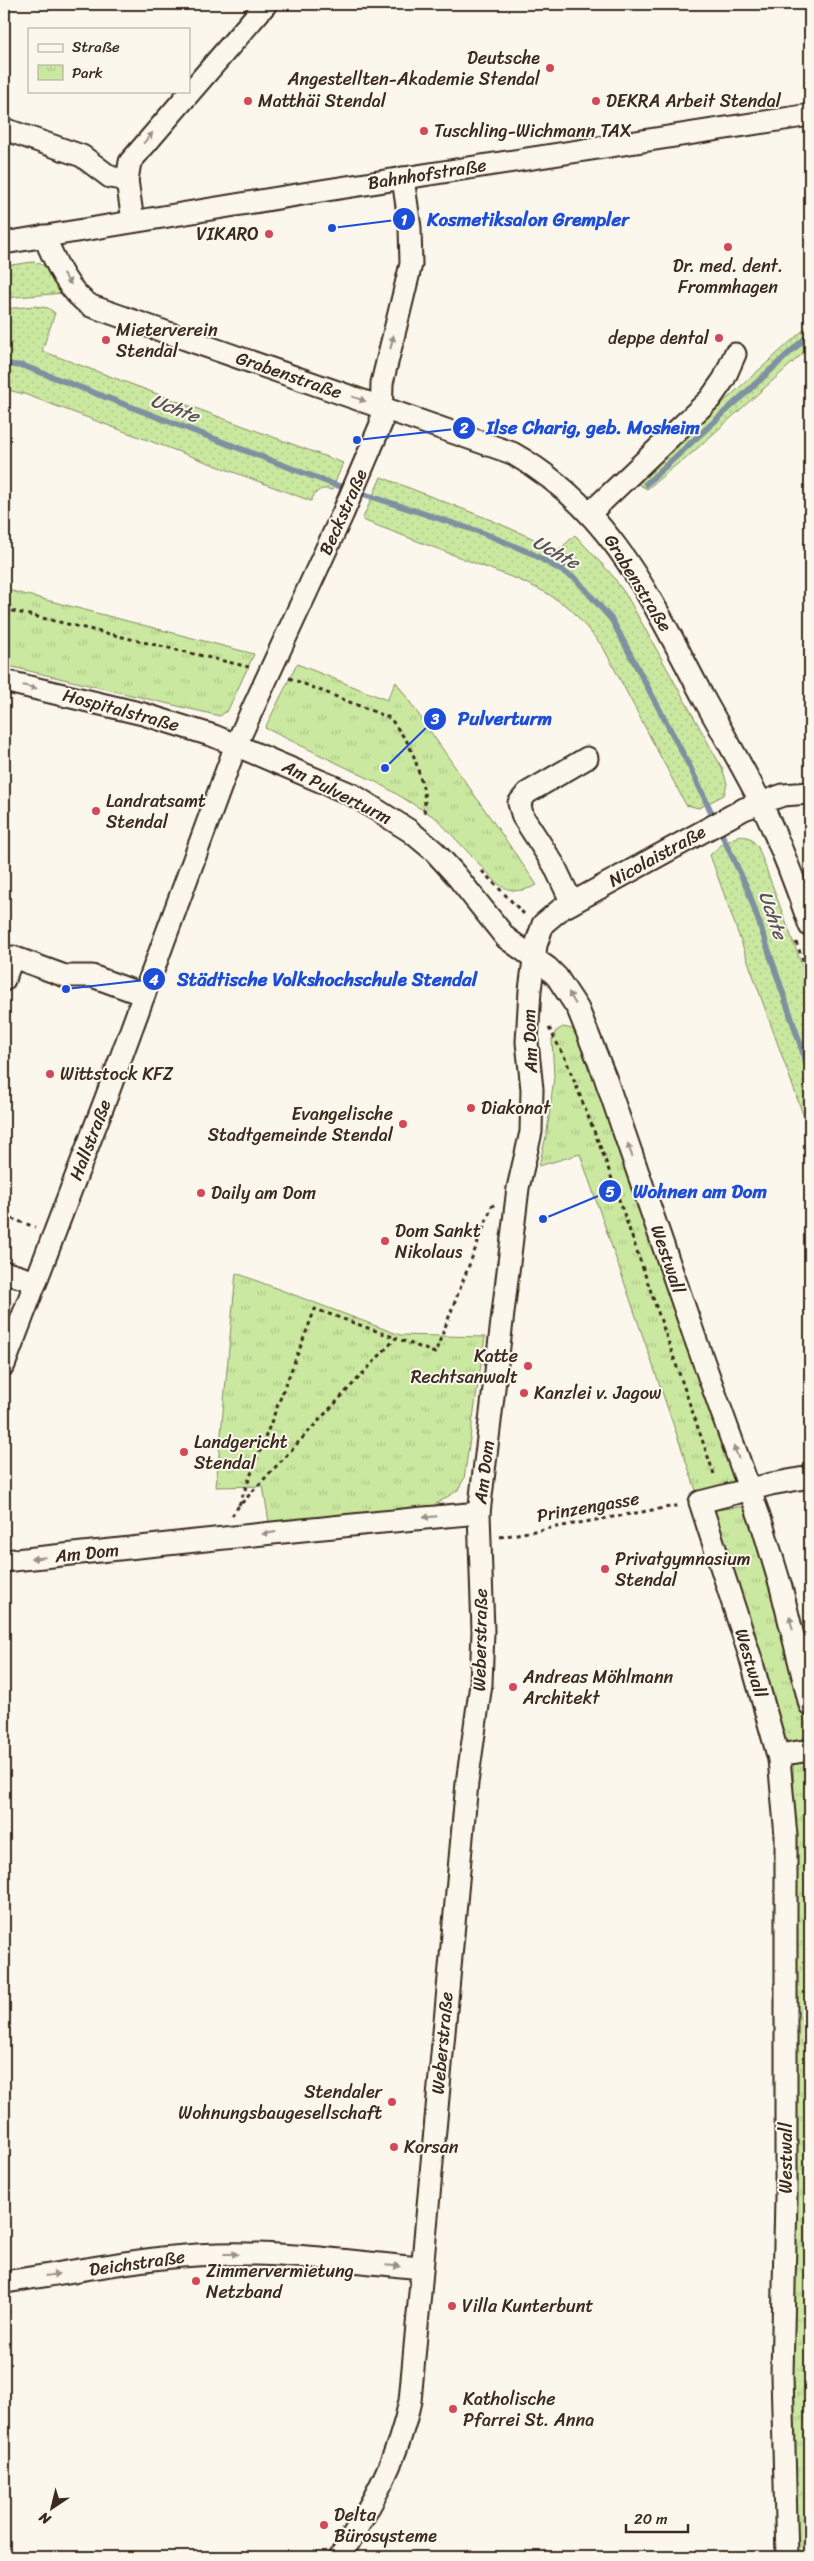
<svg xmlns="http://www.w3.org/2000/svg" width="814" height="2561" viewBox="0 0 814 2561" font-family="Sriracha,sans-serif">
	<defs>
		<pattern id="grass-dots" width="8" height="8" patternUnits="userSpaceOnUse" patternTransform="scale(1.25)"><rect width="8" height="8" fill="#cae8a0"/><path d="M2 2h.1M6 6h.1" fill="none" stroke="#aec789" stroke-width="1.8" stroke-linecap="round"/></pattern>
		<pattern id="park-tufts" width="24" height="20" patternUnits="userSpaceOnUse" patternTransform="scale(1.25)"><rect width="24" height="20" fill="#cae8a0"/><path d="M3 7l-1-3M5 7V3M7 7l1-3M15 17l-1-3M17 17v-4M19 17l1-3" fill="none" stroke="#aec789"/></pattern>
	</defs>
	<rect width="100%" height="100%" fill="#fbf7ec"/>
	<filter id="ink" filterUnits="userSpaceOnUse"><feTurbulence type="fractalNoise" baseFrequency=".02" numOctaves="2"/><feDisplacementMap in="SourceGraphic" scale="10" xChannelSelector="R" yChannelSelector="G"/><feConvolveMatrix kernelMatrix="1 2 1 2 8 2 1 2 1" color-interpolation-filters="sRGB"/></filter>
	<g filter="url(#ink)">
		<g fill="url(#grass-dots)" stroke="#82895f">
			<path d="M33 262C50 264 56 280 64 293L4 298V266Z"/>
			<path d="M34 306 48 308 55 313 42 351 343 463 332 490C321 487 316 490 311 501L24 394 4 389V309Z"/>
			<polygon points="810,324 810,347 682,462 681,461 647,489 638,484 637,480"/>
			<polygon points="381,477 491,520 559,550 575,535 612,575 628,598 722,768 727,784 724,795 699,808 686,805 603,647 571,609 545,592 519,580 365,521 363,518"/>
			<polygon points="740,835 750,838 758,847 810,987 810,1134 710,855 721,845"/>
		</g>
		<g fill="url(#park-tufts)" stroke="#82895f">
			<polygon points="4,589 254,654 228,710 220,716 4,665"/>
			<path d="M297 664 387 700 396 682 537 885C522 892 512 893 498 884L436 818 380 784 265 728Z"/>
			<polygon points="563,1027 577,1030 603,1095 738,1489 699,1499 580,1154 539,1166 547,1132 554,1077 552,1039 556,1031"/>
			<polygon points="236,1273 400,1335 485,1337 464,1479 458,1490 433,1506 269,1522 263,1486 216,1487"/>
			<polygon points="747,1506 791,1658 809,1740 789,1745 782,1739 715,1510"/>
			<path d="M805 1757 810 1761V2557H794C789 2291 796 2025 793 1759Z"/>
		</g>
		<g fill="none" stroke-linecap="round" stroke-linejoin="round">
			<g stroke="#7f91a1" stroke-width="6">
				<polyline points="4,364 24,366 330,483 483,533 531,553 576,579 612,620 690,767 748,890 810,1073"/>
				<polyline points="646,484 810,334"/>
				<polyline points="560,569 569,560"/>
			</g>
			<defs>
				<g id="minor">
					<polyline points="4,129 82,156 110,177 127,180"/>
					<polyline points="133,221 127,180 130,162 266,4"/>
					<path d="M44 236C55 261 67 291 91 306L512 453C612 509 652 601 703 697 722 732 743 767 761 803 780 843 796 885 810 926"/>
					<polyline points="4,243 327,190 810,115"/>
					<polyline points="590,513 710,399 724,379 735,354"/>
					<polyline points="4,681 143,714 214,736 353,795 410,831 434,851 455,874 506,938 548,968 557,977 578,1009 605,1077 694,1335 763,1527 781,1587 810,1705"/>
					<polyline points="572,903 554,865 523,817 519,803 527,793 587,758"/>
					<polyline points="4,980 13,957 65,976 92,976 144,995"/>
					<polyline points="4,1272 36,1282"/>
					<polyline points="4,1365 106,1098 236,745 343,513 381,424 382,383 411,264 410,228 403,178"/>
					<path d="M4 1561C162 1545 320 1527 479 1513"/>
					<polyline points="779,1759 750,1656 700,1502 771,1484 810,1477"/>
					<path d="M4 2282C74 2272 146 2256 218 2254 285 2252 354 2262 421 2268"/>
					<path d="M340 2557C371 2505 398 2461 410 2401L467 1783 481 1684 483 1631 479 1513 518 1188 531 1132 532 1089 527 1042 530 990 536 945 543 924 561 909 744 809 783 795 810 793"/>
					<polyline points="787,2557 782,2375 786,2198 786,1836 779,1759 785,1754 810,1750"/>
				</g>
			</defs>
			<use href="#minor" stroke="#3b2a1e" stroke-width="25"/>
			<g stroke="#3b2a1e" stroke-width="3" stroke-dasharray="4 4" stroke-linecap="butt">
				<polyline points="4,609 249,667"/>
				<polyline points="289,678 390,718 408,743 415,759 424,791 425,805 424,813 427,815"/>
				<polyline points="482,871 525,915"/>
				<polyline points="796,942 810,978"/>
				<polyline points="549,1028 566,1060 605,1159 715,1477"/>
				<polyline points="4,1216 35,1227"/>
				<polyline points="239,1505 315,1309 396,1338"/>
				<polyline points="232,1516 238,1507 396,1338 435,1353 492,1206 496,1204"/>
				<polyline points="500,1537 681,1505"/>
				<polyline points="809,2498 810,2530"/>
			</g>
			<use href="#minor" stroke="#fbf7ec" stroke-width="21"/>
		</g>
		<defs><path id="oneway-solid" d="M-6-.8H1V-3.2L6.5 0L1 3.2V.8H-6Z" transform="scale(1.25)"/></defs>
		<g fill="#9b9085">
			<use href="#oneway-solid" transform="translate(148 138) rotate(-49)"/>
			<use href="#oneway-solid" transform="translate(67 279) rotate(54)"/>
			<use href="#oneway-solid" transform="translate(392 342) rotate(-77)"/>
			<use href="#oneway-solid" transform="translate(359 399) rotate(19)"/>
			<use href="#oneway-solid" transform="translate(30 687) rotate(13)"/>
			<use href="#oneway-solid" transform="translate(572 998) rotate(-120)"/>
			<use href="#oneway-solid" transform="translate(630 1150) rotate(-109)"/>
			<use href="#oneway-solid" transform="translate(736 1452) rotate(-110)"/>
			<use href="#oneway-solid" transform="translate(430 1517) rotate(175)"/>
			<use href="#oneway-solid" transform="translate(269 1533) rotate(172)"/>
			<use href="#oneway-solid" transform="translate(38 1558) rotate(174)"/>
			<use href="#oneway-solid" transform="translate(791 1623) rotate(-104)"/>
			<use href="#oneway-solid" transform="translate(231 2254)"/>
			<use href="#oneway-solid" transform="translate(393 2266) rotate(5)"/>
			<use href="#oneway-solid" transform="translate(52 2275) rotate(-8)"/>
		</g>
	</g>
	<g fill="#d1495b" stroke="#fbf7ec" stroke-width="2">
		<circle cx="550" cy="68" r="5"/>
		<circle cx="248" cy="101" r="5"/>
		<circle cx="596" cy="101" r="5"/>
		<circle cx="424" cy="131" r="5"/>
		<circle cx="269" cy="234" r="5"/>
		<circle cx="728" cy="247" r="5"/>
		<circle cx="719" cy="338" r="5"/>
		<circle cx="106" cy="340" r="5"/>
		<circle cx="96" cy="811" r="5"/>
		<circle cx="50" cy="1074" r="5"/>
		<circle cx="471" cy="1108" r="5"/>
		<circle cx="403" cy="1124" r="5"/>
		<circle cx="201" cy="1193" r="5"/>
		<circle cx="385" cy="1241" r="5"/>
		<circle cx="528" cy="1366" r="5"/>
		<circle cx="524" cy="1393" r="5"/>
		<circle cx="184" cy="1452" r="5"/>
		<circle cx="605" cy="1569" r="5"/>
		<circle cx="513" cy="1687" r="5"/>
		<circle cx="392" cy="2102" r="5"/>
		<circle cx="394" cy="2147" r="5"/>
		<circle cx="196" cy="2281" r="5"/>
		<circle cx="452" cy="2306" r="5"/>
		<circle cx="453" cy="2409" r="5"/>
		<circle cx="324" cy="2525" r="5"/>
	</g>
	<g text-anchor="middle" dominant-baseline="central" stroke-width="4" stroke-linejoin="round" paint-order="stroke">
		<g font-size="18" fill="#3b2a1e" stroke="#fbf7ec" text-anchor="start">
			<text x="540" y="58" text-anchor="end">Deutsche<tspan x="540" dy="21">Angestellten-Akademie Stendal</tspan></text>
			<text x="258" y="101">Matthäi Stendal</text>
			<text x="606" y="101">DEKRA Arbeit Stendal</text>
			<text x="434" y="131">Tuschling-Wichmann TAX</text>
			<text x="259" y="234" text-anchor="end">VIKARO</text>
			<text x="728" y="266" text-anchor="middle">Dr. med. dent.<tspan x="728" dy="21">Frommhagen</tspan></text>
			<text x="116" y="330">Mieterverein<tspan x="116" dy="21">Stendal</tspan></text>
			<text x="709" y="338" text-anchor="end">deppe dental</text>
			<text x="106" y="801">Landratsamt<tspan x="106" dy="21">Stendal</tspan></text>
			<text x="60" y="1074">Wittstock KFZ</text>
			<text x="481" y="1108">Diakonat</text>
			<text x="393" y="1114" text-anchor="end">Evangelische<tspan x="393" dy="21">Stadtgemeinde Stendal</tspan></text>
			<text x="211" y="1193">Daily am Dom</text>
			<text x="395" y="1231">Dom Sankt<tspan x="395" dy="21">Nikolaus</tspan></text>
			<text x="518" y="1356" text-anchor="end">Katte<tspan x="518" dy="21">Rechtsanwalt</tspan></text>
			<text x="534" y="1393">Kanzlei v. Jagow</text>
			<text x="194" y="1442">Landgericht<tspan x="194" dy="21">Stendal</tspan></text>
			<text x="615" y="1559">Privatgymnasium<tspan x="615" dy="21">Stendal</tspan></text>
			<text x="523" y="1677">Andreas Möhlmann<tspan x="523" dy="21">Architekt</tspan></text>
			<text x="382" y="2092" text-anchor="end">Stendaler<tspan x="382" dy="21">Wohnungsbaugesellschaft</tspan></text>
			<text x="404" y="2147">Korsan</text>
			<text x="206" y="2271">Zimmervermietung<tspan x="206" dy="21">Netzband</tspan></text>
			<text x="462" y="2306">Villa Kunterbunt</text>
			<text x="463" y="2399">Katholische<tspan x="463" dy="21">Pfarrei St. Anna</tspan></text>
			<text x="334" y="2515">Delta<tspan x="334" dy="21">Bürosysteme</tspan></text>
		</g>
		<g font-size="18" fill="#3b2a1e" stroke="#fbf7ec">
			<text transform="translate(427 174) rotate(-9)">Bahnhofstraße</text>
			<text transform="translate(289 375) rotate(19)">Grabenstraße</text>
			<text transform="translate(343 512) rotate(-66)">Beckstraße</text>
			<text transform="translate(638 583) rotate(58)">Grabenstraße</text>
			<text transform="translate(121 710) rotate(15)">Hospitalstraße</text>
			<text transform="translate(337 792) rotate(27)">Am Pulverturm</text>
			<text transform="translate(657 856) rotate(-29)">Nicolaistraße</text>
			<text transform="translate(530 1041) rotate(-92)">Am Dom</text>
			<text transform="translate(90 1140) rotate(-69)">Hallstraße</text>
			<text transform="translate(668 1259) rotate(71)">Westwall</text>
			<text transform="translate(484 1472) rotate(-83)">Am Dom</text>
			<text transform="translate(588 1507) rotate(-10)">Prinzengasse</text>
			<text transform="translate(87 1553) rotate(-6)">Am Dom</text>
			<text transform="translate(480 1640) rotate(-89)">Weberstraße</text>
			<text transform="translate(751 1663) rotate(73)">Westwall</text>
			<text transform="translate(442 2043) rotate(-85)">Weberstraße</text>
			<text transform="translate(786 2158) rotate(-90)">Westwall</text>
			<text transform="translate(137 2263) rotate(-8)">Deichstraße</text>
		</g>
		<g font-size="19" font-style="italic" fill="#585554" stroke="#fbf7ec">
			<text transform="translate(175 408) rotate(21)">Uchte</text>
			<text transform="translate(556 552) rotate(29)">Uchte</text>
			<text transform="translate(773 915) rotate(71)">Uchte</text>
		</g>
	</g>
	<path fill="none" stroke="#1d4ed8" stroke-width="2" d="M332 228L404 219M357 440L464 428M385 768L435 719M66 989L154 979M543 1219L610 1191"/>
	<g fill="#1d4ed8" stroke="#fbf7ec" stroke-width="2">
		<circle cx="332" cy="228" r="5"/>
		<circle cx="357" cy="440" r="5"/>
		<circle cx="385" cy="768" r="5"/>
		<circle cx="66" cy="989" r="5"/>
		<circle cx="543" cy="1219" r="5"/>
		<circle cx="404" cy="219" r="12"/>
		<circle cx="464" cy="428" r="12"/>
		<circle cx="435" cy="719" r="12"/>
		<circle cx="154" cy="979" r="12"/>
		<circle cx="610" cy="1191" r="12"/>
	</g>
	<g font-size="15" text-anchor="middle" font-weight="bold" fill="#fff">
		<text x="404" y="225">1</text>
		<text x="464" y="433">2</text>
		<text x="435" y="724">3</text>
		<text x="154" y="985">4</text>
		<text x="610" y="1197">5</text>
	</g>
	<g font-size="19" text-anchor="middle" font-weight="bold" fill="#1d4ed8" stroke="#fbf7ec" stroke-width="4" stroke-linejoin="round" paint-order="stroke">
		<text x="528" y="226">Kosmetiksalon Grempler</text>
		<text x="593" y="434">Ilse Charig, geb. Mosheim</text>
		<text x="505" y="725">Pulverturm</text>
		<text x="327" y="986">Städtische Volkshochschule Stendal</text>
		<text x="700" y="1198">Wohnen am Dom</text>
	</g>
	<rect width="814" height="2561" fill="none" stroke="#fbf7ec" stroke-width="20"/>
	<rect x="10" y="10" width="794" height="2541" fill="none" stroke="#3b2a1e" stroke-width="2" filter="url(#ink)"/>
	<rect x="28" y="28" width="162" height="65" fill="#fbf7ec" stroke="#aea59a"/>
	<rect x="38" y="44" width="25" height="8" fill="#fbf7ec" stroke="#aea59a"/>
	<text x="72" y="52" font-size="15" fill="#3b2a1e">Straße</text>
	<rect x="38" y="65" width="25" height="15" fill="url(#park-tufts)" stroke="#aea59a"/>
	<text x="72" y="78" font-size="15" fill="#3b2a1e">Park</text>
	<g transform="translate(52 2508) rotate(215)" stroke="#fbf7ec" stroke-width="4" paint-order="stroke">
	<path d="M0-4L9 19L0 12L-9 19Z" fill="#3b2a1e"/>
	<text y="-8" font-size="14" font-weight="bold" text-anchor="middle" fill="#3b2a1e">N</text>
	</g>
	<path d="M626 2524v8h62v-8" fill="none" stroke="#3b2a1e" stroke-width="2.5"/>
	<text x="634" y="2524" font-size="15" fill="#3b2a1e" stroke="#fbf7ec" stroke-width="4" paint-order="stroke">20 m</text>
</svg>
